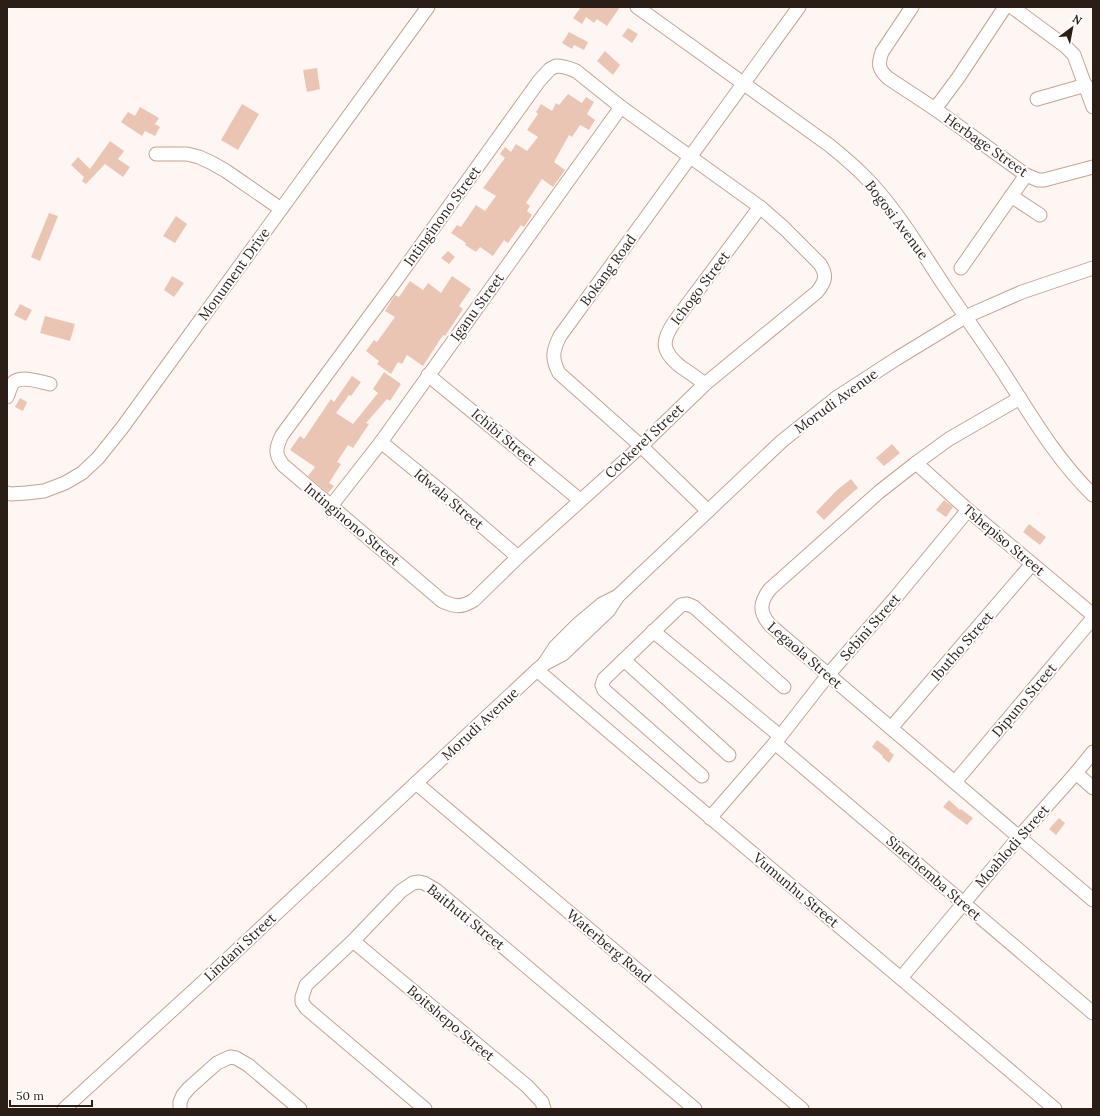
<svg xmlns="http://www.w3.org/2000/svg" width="1100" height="1116" viewBox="0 0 1100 1116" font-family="Lora,serif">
	<rect width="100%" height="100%" fill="#fef6f3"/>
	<g fill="#eac5b3">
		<polygon points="581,7 620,7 607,26 597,19 594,23 586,17 582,24 573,18"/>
		<polygon points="628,28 638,34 632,43 622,36"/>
		<polygon points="569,32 588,42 584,50 574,45 572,49 562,43"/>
		<polygon points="605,51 620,65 613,75 597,61"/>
		<polygon points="317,68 320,89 307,92 303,70"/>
		<polygon points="568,94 582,103 586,97 594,102 587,114 595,120 589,130 580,125 572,137 569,135 554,162 565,170 553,187 542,179 526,203 530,206 527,211 532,215 524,227 521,225 508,243 504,240 493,256 480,247 476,252 465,245 466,243 451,233 457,225 461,227 476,205 485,211 496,196 483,188 505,158 500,154 505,147 511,152 516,144 527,151 538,137 527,130 538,114 536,112 541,104 552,111 556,103 559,105"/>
		<polygon points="242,104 259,114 238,150 221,140"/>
		<polygon points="140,107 159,118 155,124 160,127 155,136 145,131 142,136 121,122 128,112 135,116"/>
		<polygon points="110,141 124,151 118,159 130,167 123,177 105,164 86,184 82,181 84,177 71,165 78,157 90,169"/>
		<polygon points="49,213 58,216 40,261 31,257"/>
		<polygon points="176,216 187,224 175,243 163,236"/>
		<polygon points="448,251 455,257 449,264 441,258"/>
		<polygon points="172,276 184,283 174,297 164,290"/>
		<polygon points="452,276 471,289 459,306 463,309 445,336 443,335 423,366 407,355 402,364 398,362 391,374 377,364 379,361 366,351 374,340 377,342 395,317 385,311 395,295 399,297 410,281 423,290 428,283 441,293"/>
		<polygon points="20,304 32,310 26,321 14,315"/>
		<polygon points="45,316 75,324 70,341 40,333"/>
		<polygon points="384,372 401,384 390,401 387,399 366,423 369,424 353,448 348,445 337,462 341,464 329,483 334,486 328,493 308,476 315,467 290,450 300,436 304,439 331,399 334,402 352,376 361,382 351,396 349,395 336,413 353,424 378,393 373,389"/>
		<polygon points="20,398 27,402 23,411 15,407"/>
		<polygon points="892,444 900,453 884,466 876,458"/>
		<polygon points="851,479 858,488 843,501 824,520 816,512 837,490"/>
		<polygon points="944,500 953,507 946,517 936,510"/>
		<polygon points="1029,524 1046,537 1040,545 1023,532"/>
		<polygon points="877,740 890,750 889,751 894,755 889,763 882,757 883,756 872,747"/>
		<polygon points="949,800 960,810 961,809 973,818 967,825 943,807"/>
		<polygon points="1059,818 1065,823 1056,835 1049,829"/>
	</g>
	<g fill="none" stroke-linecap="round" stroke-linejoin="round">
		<defs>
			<g id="minor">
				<path d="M637 7 829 145C844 157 858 169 871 183 900 215 922 252 945 287 966 318 987 347 1007 378 1033 419 1058 461 1093 495"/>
				<path d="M912 7 882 52C878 64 878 69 888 78L935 109 1026 175 1038 180H1044L1093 167"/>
				<polyline points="1012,7 1065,46 1074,55 1093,107"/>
				<path d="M556 66C564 66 569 68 576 71L621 107 760 207 784 228 820 264C827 275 826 281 817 292L705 384 641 446 518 557 474 600C461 608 455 607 442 601L331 506 283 465C274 454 276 447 282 435L394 283 539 81 550 69Z"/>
				<polyline points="1037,99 1086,85"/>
				<polyline points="935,109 958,78 1005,7"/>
				<polyline points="156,154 187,154 199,157 212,163 226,171 281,209"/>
				<polyline points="1011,196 1040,215"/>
				<polyline points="961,268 1026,175"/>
				<polyline points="428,375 580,500"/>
				<path d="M705 384C697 378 689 372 681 367 661 351 661 341 675 321L760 207"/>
				<path d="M7 397C9 393 10 388 12 384 19 374 41 382 50 384"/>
				<path d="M1020 398 949 439 916 463 879 492 770 589C759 603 759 613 771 626L1093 900"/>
				<polyline points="381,442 447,496 518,557"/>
				<polyline points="916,463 968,510 1093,615"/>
				<polyline points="7,493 11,494 26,493 44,491 65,483 82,473 98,458 122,428 428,7"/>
				<polyline points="331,506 381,442 621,107"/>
				<path d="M708 511 641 446 559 373C551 358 553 350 560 336L799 7"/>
				<polyline points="653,631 780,736"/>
				<polyline points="624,660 729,755"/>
				<polyline points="544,664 563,654 609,610 618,596 782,441 836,398 896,359 965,317 1022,292 1093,268"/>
				<path d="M537 670C709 818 883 962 1055 1109"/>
				<polyline points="891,728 1032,564"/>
				<polyline points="775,743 1093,1013"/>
				<polyline points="1076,773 1093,788"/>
				<polyline points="702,776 604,690 602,685 604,679 681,605 687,604 694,607 784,687"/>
				<polyline points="955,782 1093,618"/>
				<polyline points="416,783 802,1109"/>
				<polyline points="710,818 775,743 828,675 896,597 968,510"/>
				<polyline points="353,941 527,1086 542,1102 544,1109"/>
				<polyline points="901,978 1019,837 1076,773 1093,752"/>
				<polyline points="64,1109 203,982 537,670 544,664 555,647 577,625 602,604 618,596"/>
				<polyline points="180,1109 180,1102 183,1095 189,1088 217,1063 230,1057 236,1058 248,1065 300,1109"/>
				<polyline points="425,1109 306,1008 302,1002 302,997 306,985 353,941 401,891 413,883 419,882 424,883 436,890 695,1109"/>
			</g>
		</defs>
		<use href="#minor" stroke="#c6a291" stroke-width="15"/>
		<use href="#minor" stroke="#fff" stroke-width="13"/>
	</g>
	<g text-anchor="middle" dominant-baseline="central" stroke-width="4" stroke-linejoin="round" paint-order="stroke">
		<g font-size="14" fill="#2b1e17" stroke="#fff">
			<text transform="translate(986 145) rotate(35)">Herbage Street</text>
			<text transform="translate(442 216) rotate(-54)">Intinginono Street</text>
			<text transform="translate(897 220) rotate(53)">Bogosi Avenue</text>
			<text transform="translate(608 270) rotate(-54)">Bokang Road</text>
			<text transform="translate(234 274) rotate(-54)">Monument Drive</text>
			<text transform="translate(700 288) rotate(-53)">Ichogo Street</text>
			<text transform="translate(477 307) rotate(-54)">Iganu Street</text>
			<text transform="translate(836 401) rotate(-36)">Morudi Avenue</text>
			<text transform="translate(504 437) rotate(40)">Ichibi Street</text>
			<text transform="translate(644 441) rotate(-43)">Cockerel Street</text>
			<text transform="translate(449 499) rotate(40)">Idwala Street</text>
			<text transform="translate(352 524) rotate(40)">Intinginono Street</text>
			<text transform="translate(1004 540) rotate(40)">Tshepiso Street</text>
			<text transform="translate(870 627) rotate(-49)">Sebini Street</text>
			<text transform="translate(962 646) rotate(-49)">Ibutho Street</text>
			<text transform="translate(805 655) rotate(41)">Legaola Street</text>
			<text transform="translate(1024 700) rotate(-50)">Dipuno Street</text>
			<text transform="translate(480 724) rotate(-43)">Morudi Avenue</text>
			<text transform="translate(1012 846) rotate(-49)">Moahlodi Street</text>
			<text transform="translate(934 878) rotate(41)">Sinethemba Street</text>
			<text transform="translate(796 890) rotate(40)">Vumunhu Street</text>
			<text transform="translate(466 917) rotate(39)">Baithuti Street</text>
			<text transform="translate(609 946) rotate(40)">Waterberg Road</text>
			<text transform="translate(240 947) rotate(-43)">Lindani Street</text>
			<text transform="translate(451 1023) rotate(40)">Boitshepo Street</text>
		</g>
	</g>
	<rect width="1100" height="1116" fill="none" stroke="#2b1e17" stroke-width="16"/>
	<g transform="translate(1072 28) rotate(32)" stroke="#ffffff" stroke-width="3" paint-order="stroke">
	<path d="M0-3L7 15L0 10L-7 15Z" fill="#2b1e17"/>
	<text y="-6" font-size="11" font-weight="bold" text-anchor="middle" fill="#2b1e17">N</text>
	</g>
	<path d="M10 1100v6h82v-6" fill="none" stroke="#2b1e17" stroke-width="2"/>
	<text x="16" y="1100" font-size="12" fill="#2b1e17" stroke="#ffffff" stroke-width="3" paint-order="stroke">50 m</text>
</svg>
